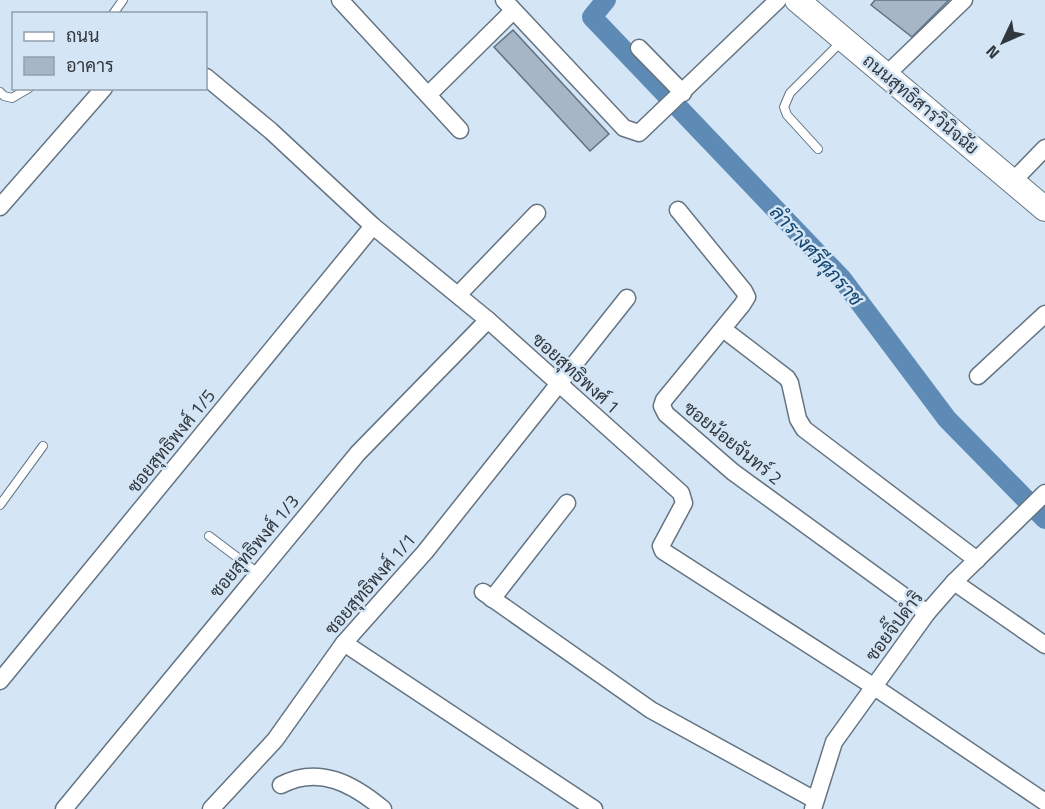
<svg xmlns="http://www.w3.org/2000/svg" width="1045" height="809" viewBox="0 0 1045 809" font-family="'Titillium Web',Sarabun,sans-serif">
	<rect width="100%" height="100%" fill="#d4e5f5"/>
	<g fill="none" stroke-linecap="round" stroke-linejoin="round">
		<polyline stroke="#5e8bb6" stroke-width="20" points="606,0 592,17 842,279 947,419 1045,519"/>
	</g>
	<g fill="#a6b6c6" stroke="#62717f" stroke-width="1.5">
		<polygon points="875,0 949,0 912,37 871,5"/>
		<polygon points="513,30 609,134 590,151 494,47"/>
	</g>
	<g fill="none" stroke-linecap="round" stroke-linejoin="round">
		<defs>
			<g id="service">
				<polyline points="113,14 123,0"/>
				<polyline points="0,92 4,96 12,98 29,88"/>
				<polyline points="818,149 787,115 784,107 790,93 842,41"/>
				<polyline points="0,505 43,446"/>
				<polyline points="209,536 258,573"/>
			</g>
			<g id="minor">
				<polyline points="340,0 460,130"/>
				<polyline points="504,0 624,128 639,133 778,0"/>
				<polyline points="639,48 683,93"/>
				<polyline points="886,75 964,0"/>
				<polyline points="206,77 271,131 373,226 488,320 681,493 684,503 661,546 663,551 873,686 1045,802"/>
				<polyline points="428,95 513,11"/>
				<polyline points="1013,181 1045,148"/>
				<polyline points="0,207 104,88"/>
				<polyline points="678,210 744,291 747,297 742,305 664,400 662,406 666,414 733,472 927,613"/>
				<polyline points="458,295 537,213"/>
				<polyline points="723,329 787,378 790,383 798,419 804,429 977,560"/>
				<polyline points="978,376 1045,314"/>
				<polyline points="954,582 1045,645"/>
				<polyline points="483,592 651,710 815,800"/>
				<polyline points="492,599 567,503"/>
				<polyline points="344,643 594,809"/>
				<polyline points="0,681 373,226"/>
				<path d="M281 785C319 765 353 784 383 809"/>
				<polyline points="64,809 358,453 488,320"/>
				<polyline points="211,809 275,740 344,643 425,552 627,298"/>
				<polyline points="813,809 834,742 927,613 954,582 1045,493"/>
			</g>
			<polyline id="secondary" points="797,0 1045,209"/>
		</defs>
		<use href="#service" stroke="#657482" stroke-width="10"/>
		<use href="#minor" stroke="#657482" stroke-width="19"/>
		<use href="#secondary" stroke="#657482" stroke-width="26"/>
		<use href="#service" stroke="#fff" stroke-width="8"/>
		<use href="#minor" stroke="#fff" stroke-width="16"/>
		<use href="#secondary" stroke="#fff" stroke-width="24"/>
	</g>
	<g text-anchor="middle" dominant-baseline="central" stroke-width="5" stroke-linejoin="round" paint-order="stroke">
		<g font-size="18" fill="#31373e" stroke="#d4e5f5">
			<text transform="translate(921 104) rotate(40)">ถนนสุทธิสารวินิจฉัย</text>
			<text transform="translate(576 373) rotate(42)">ซอยสุทธิพงศ์ 1</text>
			<text transform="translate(171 441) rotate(-51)">ซอยสุทธิพงศ์ 1/5</text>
			<text transform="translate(733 443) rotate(39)">ซอยน้อยจันทร์ 2</text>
			<text transform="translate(254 546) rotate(-50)">ซอยสุทธิพงศ์ 1/3</text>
			<text transform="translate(370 584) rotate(-49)">ซอยสุทธิพงศ์ 1/1</text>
			<text transform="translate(894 626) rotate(-53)">ซอยจิ๊ปดำริ</text>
		</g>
		<g font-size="20" font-style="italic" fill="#11446e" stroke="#d4e5f5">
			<text transform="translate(817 255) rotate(48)">ลำรางศรีศุภราช</text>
		</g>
	</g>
	<rect x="12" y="12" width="195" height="78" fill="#d4e5f5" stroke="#939fac" stroke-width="1.5"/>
	<rect x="24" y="32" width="30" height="9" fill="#ffffff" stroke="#939fac" stroke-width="1.5"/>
	<text x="66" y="42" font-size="18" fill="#31373e">ถนน</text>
	<rect x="24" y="57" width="30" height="18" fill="#a6b6c6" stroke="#939fac" stroke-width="1.5"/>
	<text x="66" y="72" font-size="18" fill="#31373e">อาคาร</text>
	<g transform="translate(1003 42) rotate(226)" stroke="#d4e5f5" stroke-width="4.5" paint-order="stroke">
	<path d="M0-4.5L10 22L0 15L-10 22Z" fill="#31373e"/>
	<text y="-9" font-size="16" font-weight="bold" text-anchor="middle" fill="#31373e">N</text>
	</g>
</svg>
